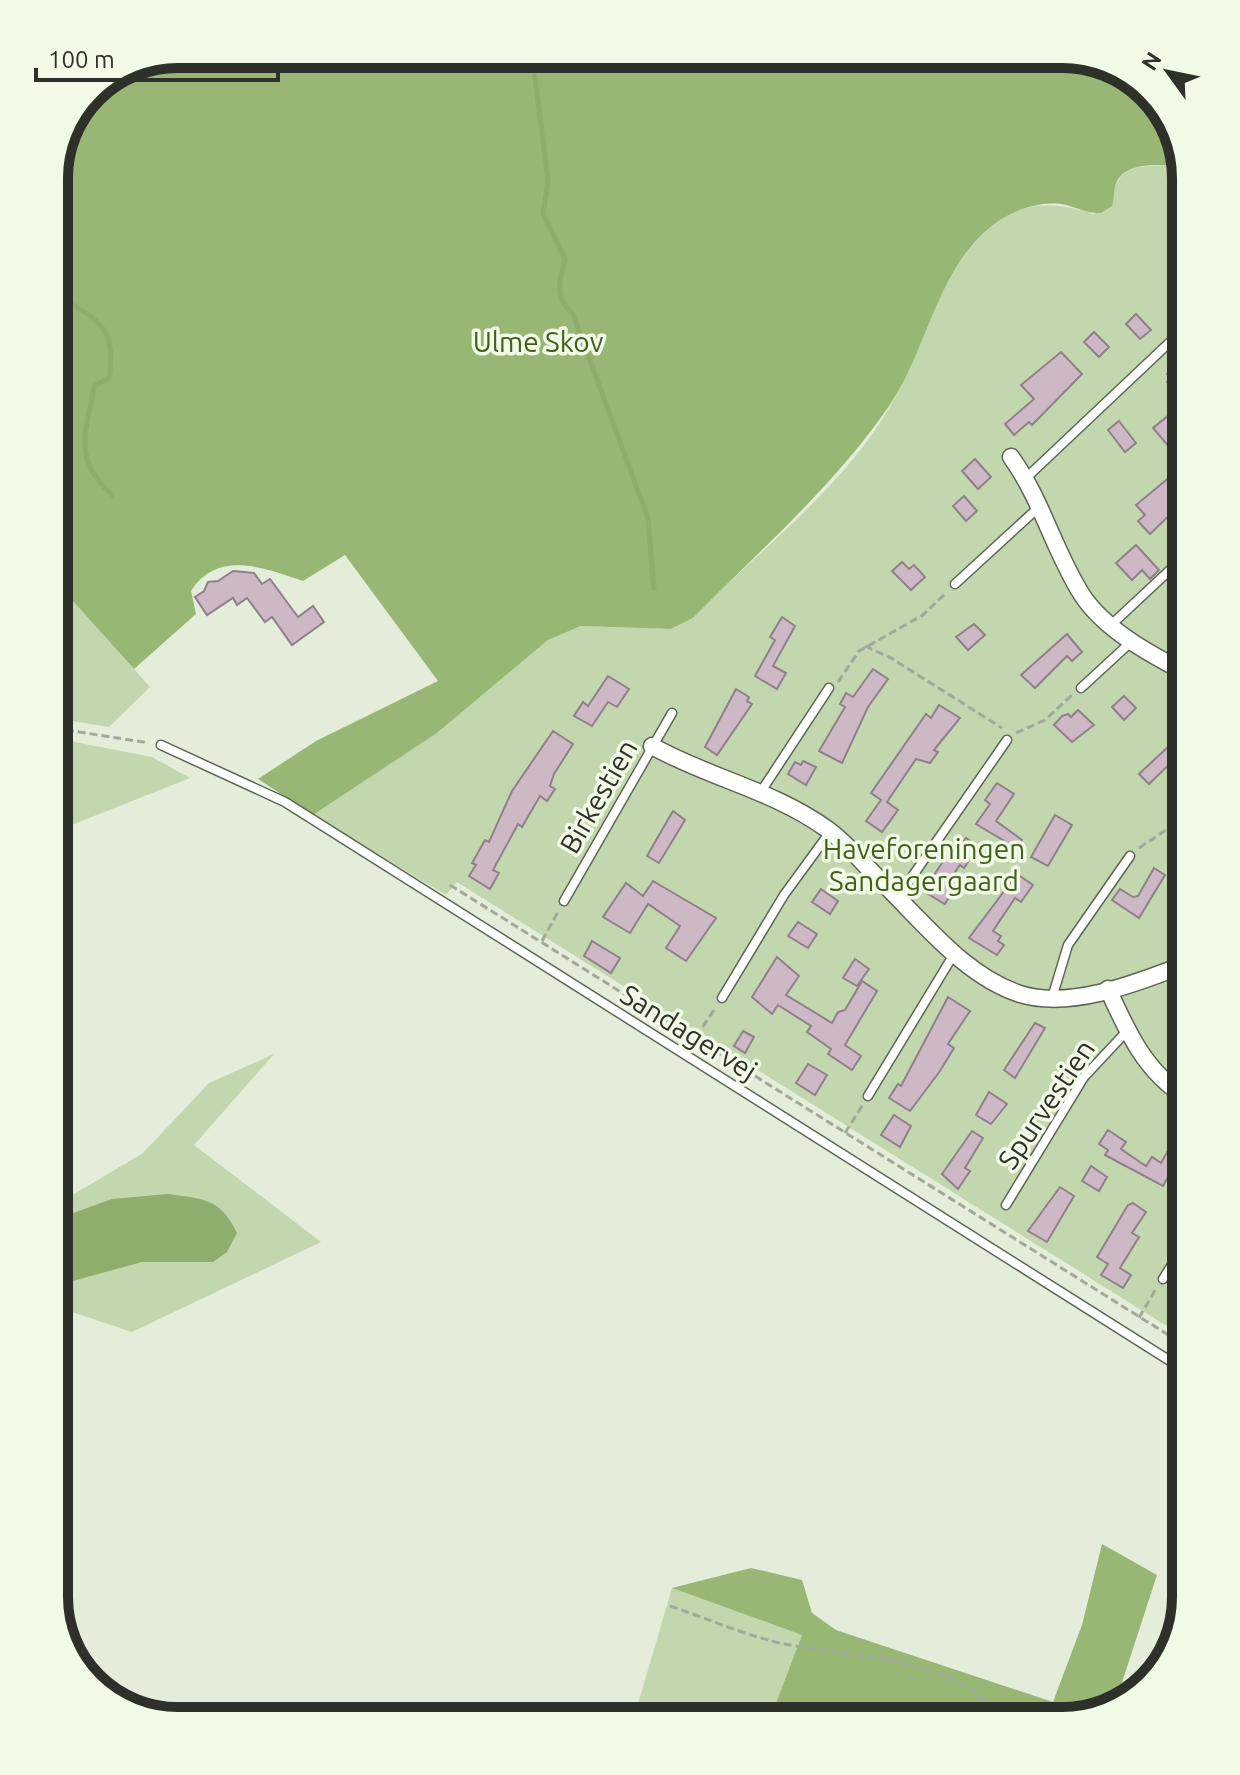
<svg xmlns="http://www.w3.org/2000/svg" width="1240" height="1775" viewBox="0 0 1240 1775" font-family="Ubuntu,sans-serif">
	<rect width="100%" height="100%" fill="#e3edd9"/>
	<g fill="#c3d7ae">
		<path d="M1182 165 1186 178V908L1182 916 1186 918V1338L457 882 446 895 313 815 437 733 548 640 581 626 671 629 693 618C759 550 843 488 891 405 926 344 938 267 996 223 1027 199 1060 203 1094 214L1114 199C1113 160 1154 166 1182 165Z"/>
		<polygon points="54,580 150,687 109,727 54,718"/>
		<polygon points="54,738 152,757 190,778 54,832"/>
		<polygon points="274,1054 194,1145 321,1242 132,1332 54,1306 54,1206 143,1153 209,1083"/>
		<polygon points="672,1588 802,1635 769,1721 633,1721"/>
	</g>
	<g fill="#98b775">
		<path d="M178 54H1069L1124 71 1170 117 1182 165C1162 166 1129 160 1117 181 1113 189 1115 198 1112 206L1101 213C1089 214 1078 208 1066 205 1044 200 1015 209 997 222 935 267 929 350 887 409 832 488 760 550 693 618L671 629 581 626 548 640 437 733 313 815 258 779 316 741 438 681 345 555 303 581C265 568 218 549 191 591L196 614 134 669 54 580V170L96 85Z"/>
		<polygon points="1102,1544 1157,1575 1114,1707 1062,1721 769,1721 802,1635 672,1588 751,1568 802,1580 812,1613 836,1630 1053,1702 1082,1625"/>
	</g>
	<path fill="#8fad6c" d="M168 1194C204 1199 220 1198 237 1233L227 1252 213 1262H142L69 1282H54V1220L112 1199Z"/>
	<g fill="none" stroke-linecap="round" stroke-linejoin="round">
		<g stroke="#8fad6c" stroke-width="5">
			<path d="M532 54 548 181 543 214 565 259C559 281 554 297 573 314L648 518 654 588"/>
			<path d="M54 294C95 319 118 324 109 378L94 386C86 435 72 458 112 495"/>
		</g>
	</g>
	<g fill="#cdb9c6" stroke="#917f8b" stroke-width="2">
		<polygon points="1136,314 1151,330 1140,339 1126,324"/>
		<polygon points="1094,332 1109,347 1099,357 1084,342"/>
		<polygon points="1061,352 1082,374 1032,425 1029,422 1014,435 1005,424 1034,399 1021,385"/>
		<polygon points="1179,362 1186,368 1186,399 1167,382 1171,378 1167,374"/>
		<polygon points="1169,415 1186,434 1170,448 1153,428"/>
		<polygon points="1119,421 1136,443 1125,452 1108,430"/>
		<polygon points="975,459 991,477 978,489 962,471"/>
		<polygon points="1171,476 1186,486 1186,512 1179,506 1150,534 1138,521 1145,515 1136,505"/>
		<polygon points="964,496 977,511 966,521 953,506"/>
		<polygon points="1136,545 1159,570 1150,579 1142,570 1132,580 1116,563"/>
		<polygon points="902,562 909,569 914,565 925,577 911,590 892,571"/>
		<polygon points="233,571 254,573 262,584 270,579 298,617 313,606 324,622 292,645 272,617 265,622 247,598 237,605 233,598 207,615 195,597 204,591 208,582 218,581"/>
		<polygon points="782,617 795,626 773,666 786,673 777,689 755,676 775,640 770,637"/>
		<polygon points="974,624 985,635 968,650 956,637"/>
		<polygon points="1067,634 1082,652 1072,661 1067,656 1035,688 1021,675"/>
		<polygon points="873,669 888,679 868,707 842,763 819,751 845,707 840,704 846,693 853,697"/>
		<polygon points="608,676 629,689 617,707 608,702 592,726 574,716 583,702 588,706"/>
		<polygon points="736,689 749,697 747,701 752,704 717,755 705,747"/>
		<polygon points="1124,696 1136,708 1124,720 1112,707"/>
		<polygon points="939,705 960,718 934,750 938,752 930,763 916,759 887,802 898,810 882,832 866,821 881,800 871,793 926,714 931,718"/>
		<polygon points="1078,710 1094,725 1072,742 1054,725 1062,716 1068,714 1071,717"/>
		<polygon points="1186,730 1186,763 1178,756 1149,784 1139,774"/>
		<polygon points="553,731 573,744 554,774 550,786 555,789 547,801 540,796 522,827 518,824 493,870 499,873 490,889 469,876 476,865 472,863 485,840 489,842 512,791"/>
		<polygon points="803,761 816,767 806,785 788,774 795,762 801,765"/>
		<polygon points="997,783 1014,794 996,821 1022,840 1016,848 976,824 990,804 985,800"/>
		<polygon points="673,811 685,820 659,863 647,856"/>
		<polygon points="1055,815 1072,825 1048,866 1031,857"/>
		<polygon points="966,838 978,846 964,868 960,865 946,886 953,890 945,904 923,891 955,844 960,847"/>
		<polygon points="1154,868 1165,875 1139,918 1112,900 1120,889 1133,897 1138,896"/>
		<polygon points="1017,874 1033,885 1021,902 1015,898 993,931 1001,936 998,941 1004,945 997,955 969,938"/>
		<polygon points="653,881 716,918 686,961 666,948 680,926 648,904 630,933 603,917 626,883 643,896"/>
		<polygon points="821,889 838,901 830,914 812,902"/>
		<polygon points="798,922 817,934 808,948 788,936"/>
		<polygon points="592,941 620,958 611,973 584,956"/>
		<polygon points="777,957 799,976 786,995 832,1023 838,1012 845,1010 862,981 877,991 845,1045 861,1056 852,1070 828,1054 831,1049 807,1032 811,1026 778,1005 772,1014 752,997"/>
		<polygon points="855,959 869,969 857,986 843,978"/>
		<polygon points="948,997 970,1011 948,1044 954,1048 940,1071 910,1111 889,1098 898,1084 901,1086"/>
		<polygon points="1035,1023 1045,1028 1015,1078 1004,1070"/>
		<polygon points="743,1031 754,1037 745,1053 734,1046"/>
		<polygon points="808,1064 827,1075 815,1095 796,1083"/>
		<polygon points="989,1092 1007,1104 991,1124 976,1115"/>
		<polygon points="894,1115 911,1126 900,1147 881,1135"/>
		<polygon points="1108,1130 1126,1142 1121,1149 1146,1166 1152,1157 1161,1163 1175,1138 1186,1145 1186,1159 1180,1156 1163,1186 1105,1155 1108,1150 1099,1144"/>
		<polygon points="972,1131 983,1138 965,1168 970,1171 958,1189 942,1174"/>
		<polygon points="1091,1166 1107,1177 1099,1191 1082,1181"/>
		<polygon points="1060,1187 1074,1196 1047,1242 1028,1231"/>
		<polygon points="1133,1203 1146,1212 1132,1233 1139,1237 1120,1268 1131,1275 1123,1288 1101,1275 1108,1264 1097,1257 1128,1205"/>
	</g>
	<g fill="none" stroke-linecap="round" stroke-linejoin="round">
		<defs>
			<g id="service">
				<polyline points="1026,478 1170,342"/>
				<polyline points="955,584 1039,507"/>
				<polyline points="1111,625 1186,555"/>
				<polyline points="1081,688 1131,642"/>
				<polyline points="161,745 285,802 1186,1371"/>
				<polyline points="762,790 829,688"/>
				<polyline points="1178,818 1186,810"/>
				<polyline points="898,897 1007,740"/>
				<polyline points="564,901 672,713"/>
				<polyline points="722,998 784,895 830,832"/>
				<polyline points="1052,998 1068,945 1130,856"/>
				<polyline points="868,1096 954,954"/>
				<polyline points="1006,1205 1084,1077 1127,1031"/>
				<polyline points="1163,1279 1186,1242"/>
			</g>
			<g id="minor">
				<path d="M1011 457C1042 500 1054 551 1082 595 1105 630 1150 654 1186 673"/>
				<path d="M652 746C709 778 773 790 827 829 848 844 865 866 884 884 924 923 965 976 1020 994 1071 1010 1139 982 1186 964"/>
				<path d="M1108 989C1127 1031 1145 1072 1186 1097"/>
			</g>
		</defs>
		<use href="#service" stroke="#5d6554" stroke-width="11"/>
		<use href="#minor" stroke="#5d6554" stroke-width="19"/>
		<g stroke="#a1a999" stroke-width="3" stroke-dasharray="8 4" stroke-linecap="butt">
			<polyline points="865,646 891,658 1002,728"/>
			<polyline points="838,682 859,651 923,615 947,592"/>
			<polyline points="54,728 149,743"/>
			<polyline points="1016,733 1045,720 1072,695"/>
			<polyline points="1139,848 1172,826"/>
			<polyline points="450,885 1186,1346"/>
			<polyline points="542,941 559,910"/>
			<polyline points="696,1037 716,1007"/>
			<polyline points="845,1133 862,1106"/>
			<polyline points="1139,1318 1157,1287"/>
			<path d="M670 1606C703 1617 735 1631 768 1640 826 1657 973 1654 997 1721"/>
		</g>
		<use href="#service" stroke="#fff" stroke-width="8"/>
		<use href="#minor" stroke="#fff" stroke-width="16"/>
	</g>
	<g text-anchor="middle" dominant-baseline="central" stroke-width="7" stroke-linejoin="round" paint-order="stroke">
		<g font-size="28" fill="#445f1b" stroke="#f0fae6">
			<text x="538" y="341">Ulme Skov</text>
			<text x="924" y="848">Haveforeningen<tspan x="924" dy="32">Sandagergaard</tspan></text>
		</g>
		<g font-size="28" fill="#2d3129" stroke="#f0fae6">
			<text transform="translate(598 796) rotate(-60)">Birkestien</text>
			<text transform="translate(689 1032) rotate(32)">Sandagervej</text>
			<text transform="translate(1046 1104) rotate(-56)">Spurvestien</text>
		</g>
	</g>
	<path d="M0 0H1240V1775H0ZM178 68H1062A110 110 0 0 1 1172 178V1597A110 110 0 0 1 1062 1707H178A110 110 0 0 1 68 1597V178A110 110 0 0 1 178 68Z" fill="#f0fae6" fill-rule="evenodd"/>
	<path fill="none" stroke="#2d3129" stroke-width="10" d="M178 68H1062A110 110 0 0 1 1172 178V1597A110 110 0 0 1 1062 1707H178A110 110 0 0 1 68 1597V178A110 110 0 0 1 178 68Z"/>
	<g transform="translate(1168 72) rotate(303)" stroke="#f0fae6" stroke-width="6" paint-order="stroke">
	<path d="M0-6L14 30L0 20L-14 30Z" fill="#2d3129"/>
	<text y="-12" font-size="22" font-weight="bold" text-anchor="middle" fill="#2d3129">N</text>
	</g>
	<path d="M36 68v12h242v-12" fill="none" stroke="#2d3129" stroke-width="4"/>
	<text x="48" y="68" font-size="24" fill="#2d3129" stroke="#f0fae6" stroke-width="6" paint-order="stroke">100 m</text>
</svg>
